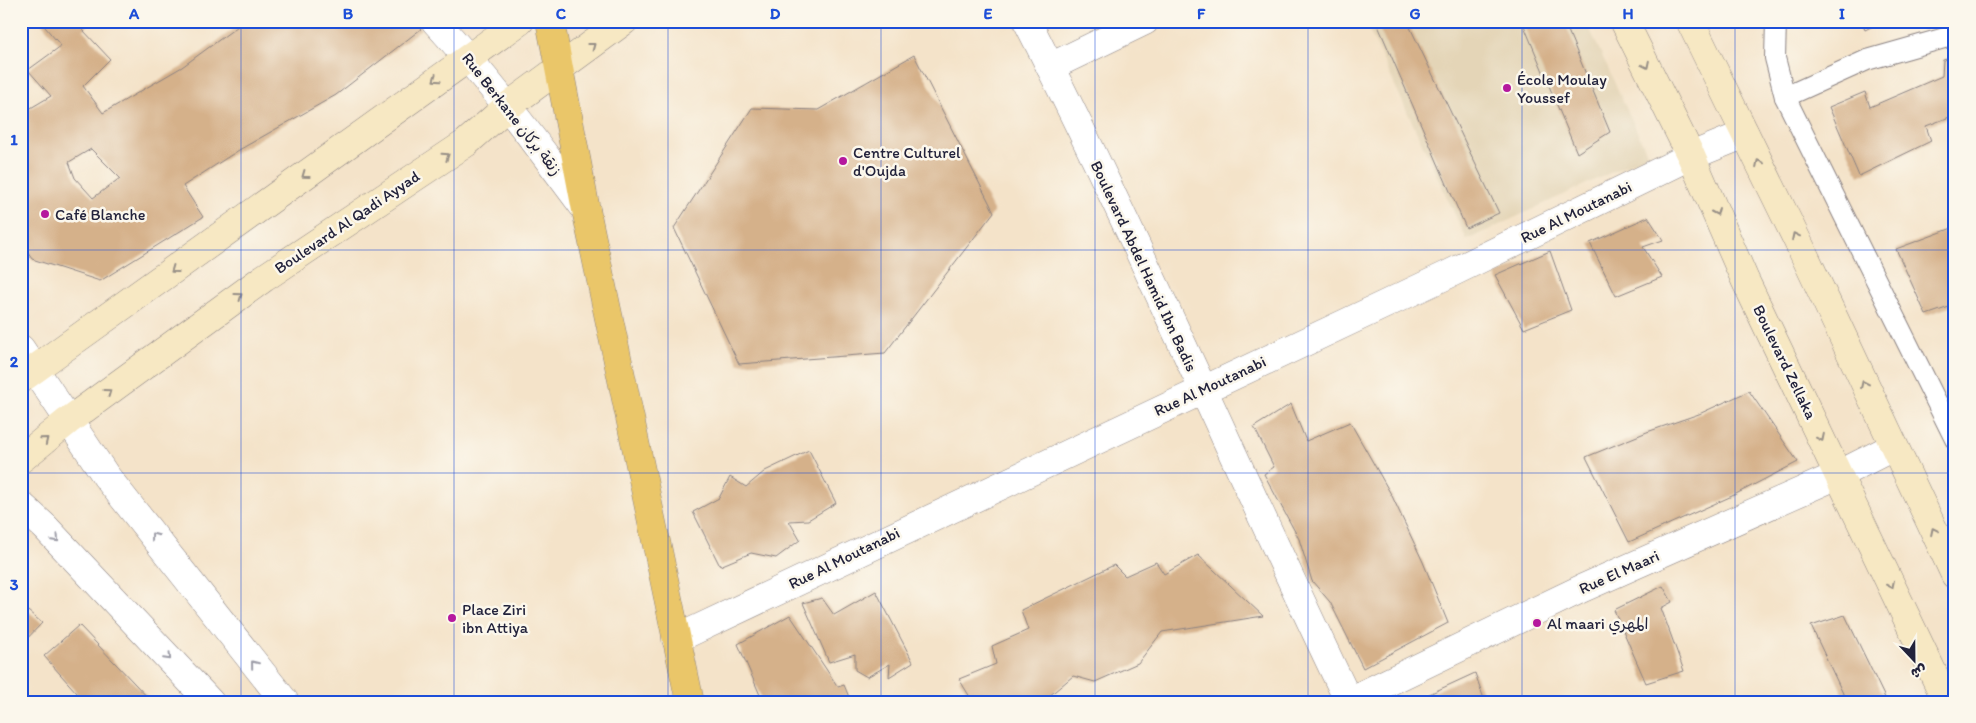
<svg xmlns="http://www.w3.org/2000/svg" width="1976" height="723" viewBox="0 0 1976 723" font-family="Itim,'Playpen Sans Arabic',sans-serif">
	<rect width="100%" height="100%" fill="#fbf7ec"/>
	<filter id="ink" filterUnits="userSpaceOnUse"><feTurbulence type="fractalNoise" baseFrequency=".02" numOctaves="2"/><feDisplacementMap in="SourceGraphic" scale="10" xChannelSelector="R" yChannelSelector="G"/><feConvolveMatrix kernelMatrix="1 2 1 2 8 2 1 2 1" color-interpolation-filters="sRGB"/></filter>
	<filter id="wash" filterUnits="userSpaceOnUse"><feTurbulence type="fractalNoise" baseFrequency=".0096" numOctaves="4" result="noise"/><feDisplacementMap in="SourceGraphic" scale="20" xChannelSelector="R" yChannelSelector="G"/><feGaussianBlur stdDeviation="1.12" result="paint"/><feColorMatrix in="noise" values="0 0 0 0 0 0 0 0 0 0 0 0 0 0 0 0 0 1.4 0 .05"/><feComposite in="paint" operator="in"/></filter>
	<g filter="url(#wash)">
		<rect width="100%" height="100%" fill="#f4e3c9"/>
		<polygon fill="#e4d5b7" points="1365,21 1586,21 1648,155 1467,240"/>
		<g id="blocks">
			<g fill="#d5b18a" fill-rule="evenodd">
				<path d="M40 21H92L83 30 110 59 83 86 103 113 182 67 245 21H414L421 29 336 95 239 150 183 186 203 217 100 281 32 259 21 243V101L29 109 51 96 28 70 61 46ZM91 149 120 178 93 198 75 178 69 162Z"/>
				<polygon points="1376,21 1407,21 1499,213 1466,228"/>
				<polygon points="1522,21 1564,21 1610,132 1577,153"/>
				<polygon points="1861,21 1883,21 1865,30"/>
				<polygon points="914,55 994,212 885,353 739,364 674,228 752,108 818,110"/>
				<polygon points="1955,57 1955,115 1926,126 1931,141 1859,176 1829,107 1865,92 1870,107 1942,76 1943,60"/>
				<polygon points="1648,217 1663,240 1643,247 1662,277 1616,296 1590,243"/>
				<polygon points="1955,227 1955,305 1926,315 1896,249"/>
				<polygon points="1550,251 1571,310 1524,329 1495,275"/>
				<polygon points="1749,391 1798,462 1732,496 1629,542 1586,457 1647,432 1699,414"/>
				<polygon points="1291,404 1306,441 1350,422 1392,496 1423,562 1448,623 1363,668 1330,602 1312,581 1299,539 1264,474 1274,467 1254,427"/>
				<polygon points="809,450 836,503 808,520 789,521 800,540 776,558 751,553 720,566 693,512 719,498 730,477 746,487 765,471"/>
				<polygon points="1198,555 1263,616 1162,632 1138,663 1095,682 1073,676 1042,702 973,702 959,679 996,664 992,646 1028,630 1021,610 1114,565 1125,576 1156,562 1164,574"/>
				<polygon points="1663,586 1672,602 1661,608 1684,671 1646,683 1614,610"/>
				<polygon points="876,591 913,662 889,677 890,664 867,677 855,670 855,654 829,662 803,603 822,598 834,615"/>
				<polygon points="21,605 42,623 21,645"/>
				<polygon points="790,615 838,687 844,685 851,702 763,702 738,644"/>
				<polygon points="1845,615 1887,702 1847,702 1811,626"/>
				<polygon points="79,625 152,702 85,702 44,656"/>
				<polygon points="1475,673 1485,702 1412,702"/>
			</g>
		</g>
	</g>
	<g filter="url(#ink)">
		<use href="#blocks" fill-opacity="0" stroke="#8b8282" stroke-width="1"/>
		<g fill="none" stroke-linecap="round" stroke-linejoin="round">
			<defs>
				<g id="service">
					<polyline points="1776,21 1775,58 1785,97 1955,439"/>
					<polyline points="1785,97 1867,60 1955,35"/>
				</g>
				<g id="minor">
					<path d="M435 21C490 81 538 145 586 210"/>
					<path d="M1027 21C1141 245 1240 476 1349 702"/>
					<polyline points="1050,67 1145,21"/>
					<polyline points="676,639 1445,276 1691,156 1745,134"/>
					<polyline points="1347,702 1583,588 1838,475 1893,447"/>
				</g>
				<g id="tertiary">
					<polyline points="21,349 106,476 285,702"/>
					<polyline points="21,505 45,527 210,702"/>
				</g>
				<g id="secondary">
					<polyline points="1624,21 1691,156 1745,280 1947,702"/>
					<polyline points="1690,21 1802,250 1955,575"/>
					<polyline points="21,379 520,21"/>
					<polyline points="21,459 68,421 264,278 466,143 508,106 624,21"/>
				</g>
				<polyline id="primary" points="550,21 586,210 690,702"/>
			</defs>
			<use href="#service" stroke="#8b8282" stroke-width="22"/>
			<use href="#minor" stroke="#8b8282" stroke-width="29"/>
			<use href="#tertiary" stroke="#8b8282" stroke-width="29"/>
			<use href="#secondary" stroke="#8b8282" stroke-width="29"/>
			<use href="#primary" stroke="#8b8282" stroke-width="29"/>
			<use href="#service" stroke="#fff" stroke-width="20"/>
			<use href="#minor" stroke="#fff" stroke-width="28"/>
			<use href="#tertiary" stroke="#fff" stroke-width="28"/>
			<use href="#secondary" stroke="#f7e8c3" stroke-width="28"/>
			<use href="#primary" stroke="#eac669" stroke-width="28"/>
		</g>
		<defs><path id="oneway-chevron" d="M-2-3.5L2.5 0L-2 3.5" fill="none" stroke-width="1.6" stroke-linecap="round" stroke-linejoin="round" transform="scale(1.25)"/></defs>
		<g stroke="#978f86">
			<use href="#oneway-chevron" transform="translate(592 46) rotate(-37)"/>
			<use href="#oneway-chevron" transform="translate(1646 65) rotate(64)"/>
			<use href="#oneway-chevron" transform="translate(436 79) rotate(145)"/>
			<use href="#oneway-chevron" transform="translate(446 156) rotate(-34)"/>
			<use href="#oneway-chevron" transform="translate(1759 163) rotate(-116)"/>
			<use href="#oneway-chevron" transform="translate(305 175) rotate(144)"/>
			<use href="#oneway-chevron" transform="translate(1716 212) rotate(66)"/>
			<use href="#oneway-chevron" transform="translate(1795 236) rotate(-116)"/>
			<use href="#oneway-chevron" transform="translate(174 270) rotate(144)"/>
			<use href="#oneway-chevron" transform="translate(239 296) rotate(-36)"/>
			<use href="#oneway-chevron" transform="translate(1864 384) rotate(-115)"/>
			<use href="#oneway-chevron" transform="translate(108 392) rotate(-36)"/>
			<use href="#oneway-chevron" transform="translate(1821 438) rotate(64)"/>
			<use href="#oneway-chevron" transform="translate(45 440) rotate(-39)"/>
			<use href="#oneway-chevron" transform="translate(1934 531) rotate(-116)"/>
			<use href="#oneway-chevron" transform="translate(1891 585) rotate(64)"/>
		</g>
		<g stroke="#9c9ca7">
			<use href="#oneway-chevron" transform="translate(154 536) rotate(-128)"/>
			<use href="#oneway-chevron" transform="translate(56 539) rotate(47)"/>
			<use href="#oneway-chevron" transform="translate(168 657) rotate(47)"/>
			<use href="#oneway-chevron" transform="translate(254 664) rotate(-129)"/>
		</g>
	</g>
	<path fill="none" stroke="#1d4ed8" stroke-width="1" stroke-opacity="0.55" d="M241 21V702M454 21V702M668 21V702M881 21V702M1095 21V702M1308 21V702M1522 21V702M1735 21V702M21 250H1955M21 473H1955"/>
	<g fill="#b5179e" stroke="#fbf7ec" stroke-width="2">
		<circle cx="1507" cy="88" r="5"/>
		<circle cx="843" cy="161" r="5"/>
		<circle cx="45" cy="214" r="5"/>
		<circle cx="452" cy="618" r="5"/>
		<circle cx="1537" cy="623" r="5"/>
	</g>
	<g text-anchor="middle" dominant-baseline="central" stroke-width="5" stroke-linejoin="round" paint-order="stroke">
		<g font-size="16" fill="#22223b" stroke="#fbf7ec" text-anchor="start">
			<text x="1517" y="79">École Moulay<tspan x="1517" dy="18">Youssef</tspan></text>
			<text x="853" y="152">Centre Culturel<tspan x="853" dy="18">d'Oujda</tspan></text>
			<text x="55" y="214">Café Blanche</text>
			<text x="462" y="609">Place Ziri<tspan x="462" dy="18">ibn Attiya</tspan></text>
			<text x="1547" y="623">Al maari المهري</text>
		</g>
		<g font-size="16" fill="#22223b" stroke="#fbf7ec">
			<text transform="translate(512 114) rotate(52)">Rue Berkane زنقة بركان</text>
			<text transform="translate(1576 212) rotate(-26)">Rue Al Moutanabi</text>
			<text transform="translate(347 222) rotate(-34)">Boulevard Al Qadi Ayyad</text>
			<text transform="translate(1144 266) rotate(65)">Boulevard Abdel Hamid Ibn Badis</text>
			<text transform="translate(1785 362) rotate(64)">Boulevard Zellaka</text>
			<text transform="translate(1210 386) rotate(-25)">Rue Al Moutanabi</text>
			<text transform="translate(844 558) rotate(-26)">Rue Al Moutanabi</text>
			<text transform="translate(1619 572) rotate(-24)">Rue El Maari</text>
		</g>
	</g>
	<rect width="1976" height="723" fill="none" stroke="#fbf7ec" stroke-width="55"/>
	<g transform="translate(1914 660) rotate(158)" stroke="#fbf7ec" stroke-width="4" paint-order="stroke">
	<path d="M0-4L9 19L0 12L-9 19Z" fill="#22223b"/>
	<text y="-8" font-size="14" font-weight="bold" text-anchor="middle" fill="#22223b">ش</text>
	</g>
	<rect x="28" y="28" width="1920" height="668" fill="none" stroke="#1d4ed8" stroke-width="2"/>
	<g font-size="16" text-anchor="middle" font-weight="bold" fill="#1d4ed8">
		<text x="134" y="19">A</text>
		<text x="348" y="19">B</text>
		<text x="561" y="19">C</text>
		<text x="775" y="19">D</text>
		<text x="988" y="19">E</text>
		<text x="1201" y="19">F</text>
		<text x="1415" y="19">G</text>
		<text x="1628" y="19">H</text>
		<text x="1842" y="19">I</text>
		<text x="14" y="145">1</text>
		<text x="14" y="367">2</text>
		<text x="14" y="590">3</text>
	</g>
</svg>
